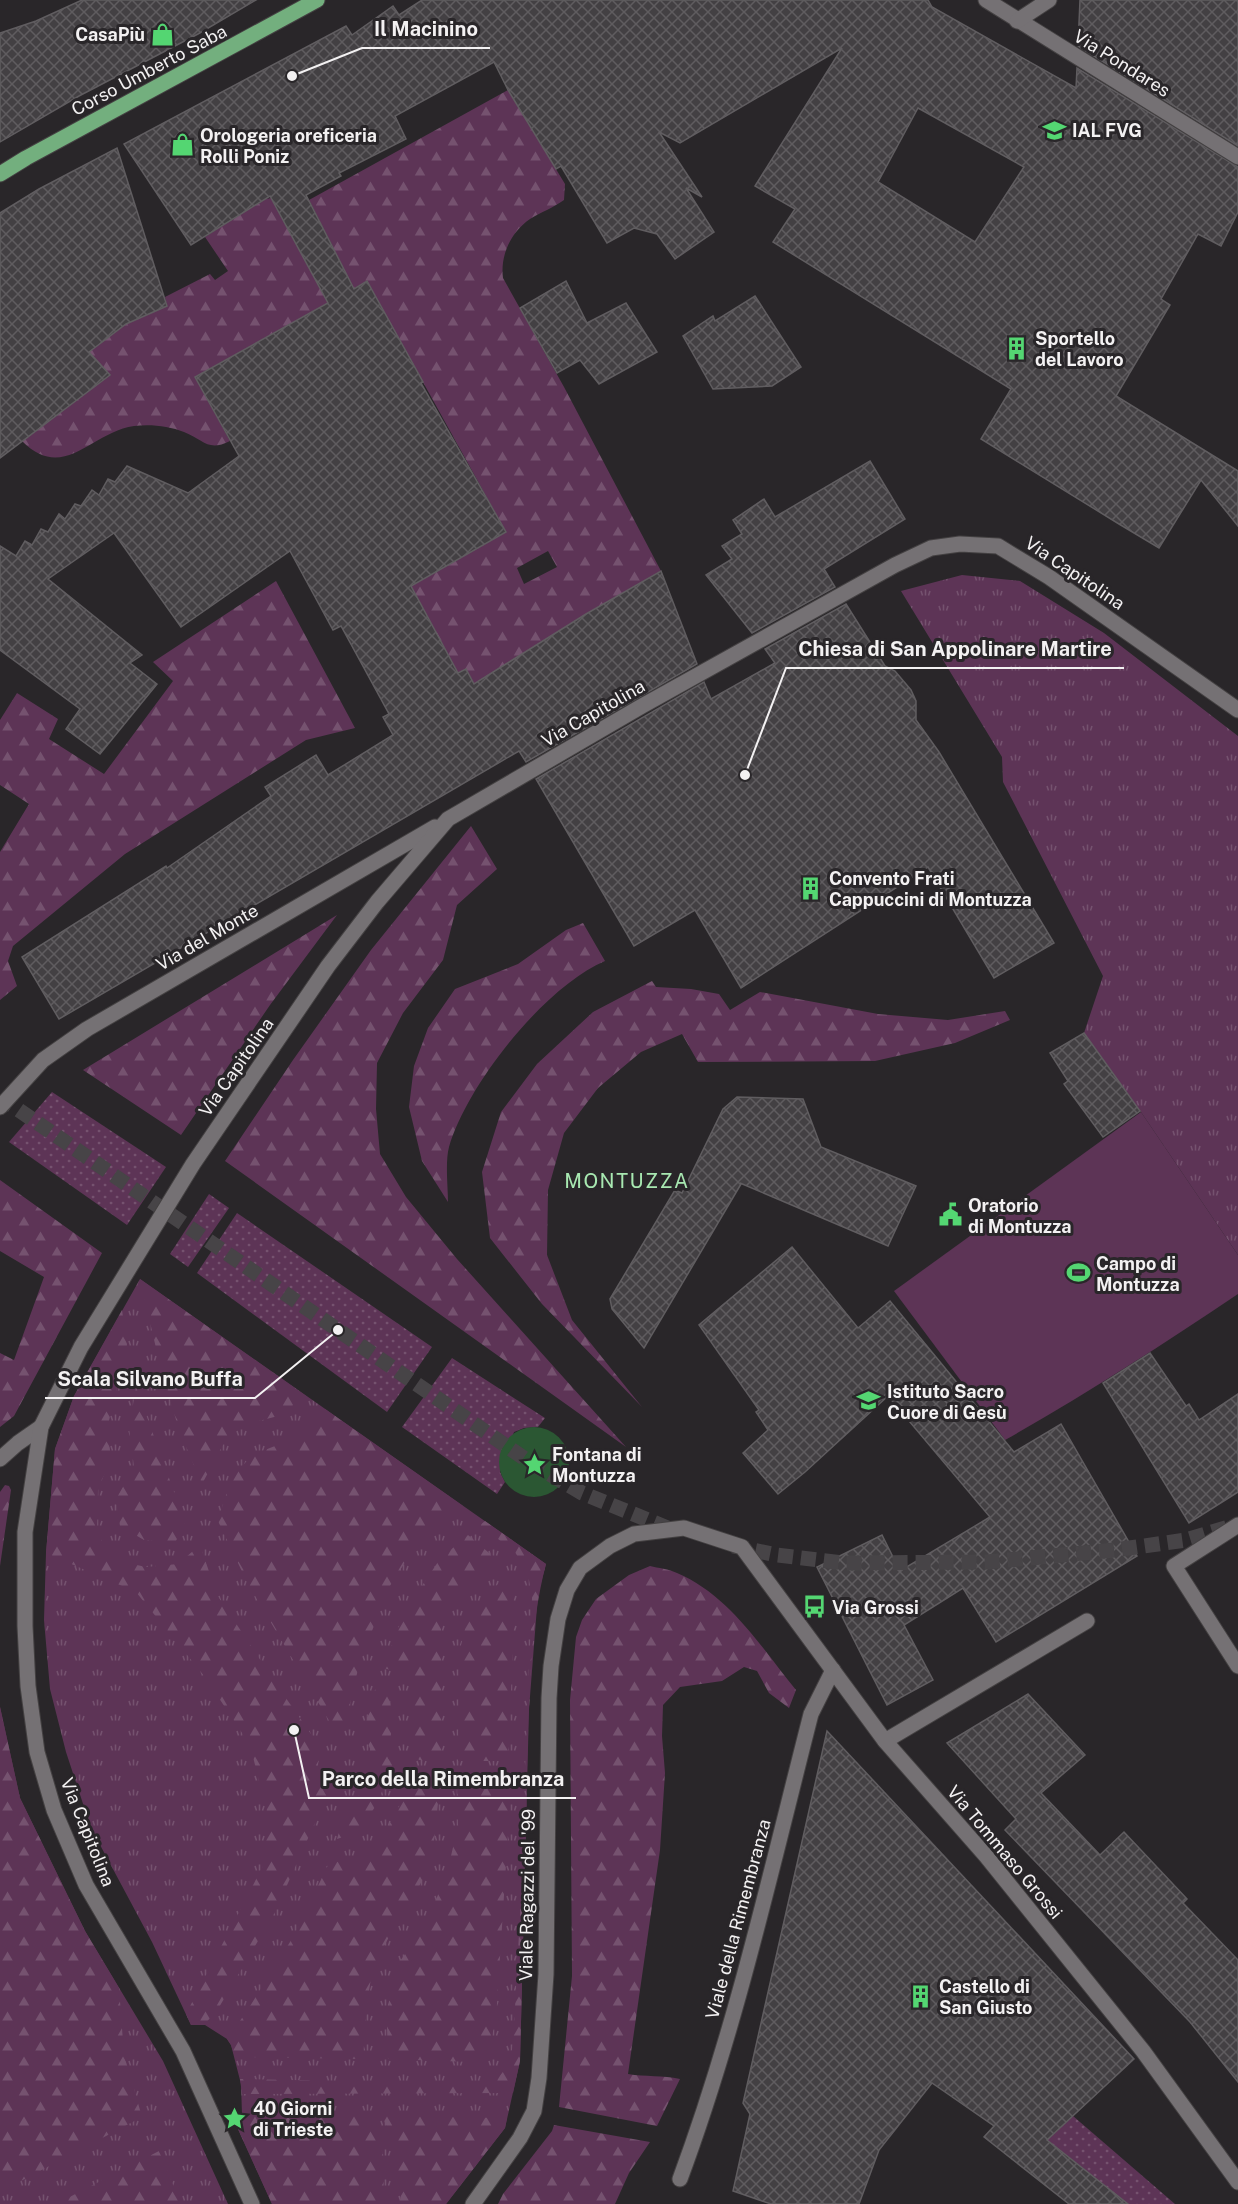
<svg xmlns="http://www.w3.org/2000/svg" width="1238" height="2204" viewBox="0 0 1238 2204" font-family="'Public Sans',sans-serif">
	<defs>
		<pattern id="grass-tufts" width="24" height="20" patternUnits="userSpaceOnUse" patternTransform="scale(1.5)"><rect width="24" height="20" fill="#5d3456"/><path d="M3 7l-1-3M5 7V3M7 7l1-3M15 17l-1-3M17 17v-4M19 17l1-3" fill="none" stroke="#75526f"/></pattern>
		<pattern id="forest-firs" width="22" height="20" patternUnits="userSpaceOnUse" patternTransform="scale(1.5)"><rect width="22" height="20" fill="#5d3456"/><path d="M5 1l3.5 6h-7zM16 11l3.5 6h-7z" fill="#75526f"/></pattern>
		<pattern id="garden-dots" width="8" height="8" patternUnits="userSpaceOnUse" patternTransform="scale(1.5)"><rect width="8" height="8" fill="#5d3456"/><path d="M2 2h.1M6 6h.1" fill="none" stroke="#75526f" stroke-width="1.8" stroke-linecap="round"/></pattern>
		<pattern id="building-cross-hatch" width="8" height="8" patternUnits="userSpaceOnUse" patternTransform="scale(1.5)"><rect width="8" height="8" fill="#434043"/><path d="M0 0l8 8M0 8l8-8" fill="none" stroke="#5f5c5f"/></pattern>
	</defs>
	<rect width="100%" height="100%" fill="#292629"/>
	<g fill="url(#grass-tufts)">
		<polygon points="962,575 1020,581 1104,633 1238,736 1238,1255 1141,1112 1084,1033 1103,976 1003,782 1002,757 901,591"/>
		<polygon points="140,1279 546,1564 538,1594 529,1709 520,2061 505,2128 446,2204 272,2204 238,2129 242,2114 241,2084 231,2045 227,2039 205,2025 191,2025 152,1942 91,1828 66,1752 50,1689 44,1620 46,1553 55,1449 74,1396"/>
		<polygon points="0,1707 20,1798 85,1931 163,2061 228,2204 0,2204"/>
	</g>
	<g fill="url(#forest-firs)" fill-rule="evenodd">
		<path d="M508 90 565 184 564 200C553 208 541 212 530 219 511 232 500 255 503 278L564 387 661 571 537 645 503 737 466 669 458 673 411 586 506 532 367 281 195 377 230 441C208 452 204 440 184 432 169 426 151 424 134 426 91 432 64 483 22 441L109 375 86 348 126 324 167 306 165 297 210 274 215 280 228 271 205 237 234 218 221 194 252 175 266 199 271 198 317 282 333 247 309 200ZM548 551 557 567 524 584 517 568Z"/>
		<polygon points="276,581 355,728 306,740 125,854 13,946 8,961 17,986 0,1000 0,852 29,804 0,785 0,720 17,693 58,719 49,739 104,774 173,681 153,662"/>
		<polygon points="471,826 497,869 457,905 443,960 403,1013 377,1063 376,1109 380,1154 406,1197 457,1259 626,1447 225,1161 293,1060 371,950"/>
		<polygon points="337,915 270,1005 181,1135 83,1070"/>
		<path d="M583 923 605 961C544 987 467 1085 449 1147 445 1162 448 1187 448 1202L422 1161 409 1107 414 1066 428 1028 455 989 518 964 566 930Z"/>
		<polygon points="652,981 656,987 691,989 719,994 730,1010 760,992 878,1014 948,1020 1005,1011 1010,1020 955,1043 875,1061 698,1062 682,1034 641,1052 598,1088 564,1133 548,1190 547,1255 572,1320 642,1407 542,1304 490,1238 482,1172 501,1112 537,1064 593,1012"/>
		<polygon points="0,1180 102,1253 14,1416 0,1427 0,1353 14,1360 44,1277 0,1251"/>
		<polygon points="140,1279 306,1396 278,1416 232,1428 202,1484 179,1430 159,1361"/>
		<path d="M122 1310 127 1345 107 1429 111 1457 98 1490 97 1533 114 1560 146 1567 178 1564 200 1545 217 1595 281 1691 320 1747C317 1766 316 1779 327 1796L275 1912 218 2009 204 2025H191L186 2014 263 1866 267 1812 250 1745 205 1677 136 1592 46 1553 55 1449 74 1396Z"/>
		<polygon points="136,1387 185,1522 175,1543 144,1540 120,1526 116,1499 134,1467 129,1428"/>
		<polygon points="325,1409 463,1506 427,1528 388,1589 359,1665 344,1729 334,1729 248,1584 218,1521 231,1479 252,1455 303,1435"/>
		<polygon points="5,1485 9,1486 11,1490 0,1566 0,1492"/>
		<path d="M485 1521 546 1564C529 1628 529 1703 527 1769H525L532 1598 528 1574 515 1552 480 1525Z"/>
		<polygon points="468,1535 495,1558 458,1592 441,1623 442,1762 419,1760 411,1748 413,1684 399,1672 383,1668 405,1611 440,1559"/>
		<path d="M650 1566C658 1568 669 1569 677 1573 729 1595 762 1648 796 1690L789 1708 769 1693 757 1671 744 1667 722 1681 680 1687 663 1705 662 1736 665 1773 660 1850 628 2074C645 2077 663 2075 680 2079L657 2126 559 2107 572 1976 570 1700 576 1637 582 1620 596 1599 629 1575Z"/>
		<polygon points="508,1575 513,1587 513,1643 508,1761 458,1761 459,1654 469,1611"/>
		<path d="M376 1686 390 1696 392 1726 388 1758 399 1771 388 1776 377 1804 358 1832 337 1839 348 1803C369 1792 376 1775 371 1751 369 1745 365 1739 365 1733 366 1718 372 1701 376 1686Z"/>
		<polygon points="0,1707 20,1798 85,1931 119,1988 124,2055 142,2117 0,2192"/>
		<polygon points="416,1784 440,1784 432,1860 410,1905 394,1928 373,1966 367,2003 363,2059 235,2057 231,2045 227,2039 247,2011 295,1934 329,1863 358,1859 382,1838 402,1801"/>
		<polygon points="457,1784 511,1787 496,2019 488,2052 472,2062 388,2059 387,2026 391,1990 400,1961 424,1929 447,1873 458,1826"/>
		<polygon points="527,1787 520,2061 513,2093 242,2094 240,2079 471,2084 495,2081 509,2065 513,2044"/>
		<polygon points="242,2114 365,2116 383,2153 384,2204 272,2204 238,2129"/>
		<polygon points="382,2116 507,2118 505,2128 446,2204 401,2204 396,2147"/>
		<polygon points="554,2125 650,2142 629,2173 615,2204 498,2204 503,2194 552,2131"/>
		<polygon points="159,2151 181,2204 56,2204"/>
	</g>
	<g fill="url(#garden-dots)">
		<polygon points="52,1092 166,1167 127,1225 9,1142"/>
		<polygon points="209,1194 229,1208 188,1267 170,1254"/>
		<polygon points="237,1213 432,1347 387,1412 197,1273"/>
		<polygon points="452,1358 545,1418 538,1427 524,1428 514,1432 500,1472 505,1482 497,1494 402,1427"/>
		<polygon points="1073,2116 1175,2204 1128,2204 1047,2140"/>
	</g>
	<path fill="#5d3456" d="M1141 1112 1238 1255V1294C1162 1345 1085 1395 1005 1440L894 1291Z"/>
	<circle fill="#2b5733" cx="534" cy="1462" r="35"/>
	<g fill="url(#building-cross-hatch)" stroke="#605d60" stroke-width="1.5" fill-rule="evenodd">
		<polygon points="82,0 256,0 198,34 79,96 0,142 0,33 36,21"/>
		<path d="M422 0H928L932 7 1076 88 1077 68 1238 167V212L1221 246 1198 234 1161 299 1170 305 1116 396 1238 471V526L1201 480 1159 548 1119 524 981 439 1011 389 773 242 795 209 755 186 842 48 680 143 659 132 702 197 686 188 714 232 675 259 657 234 634 228 607 243 561 166 556 169 508 90 494 62 395 116 406 139 339 173 341 176 306 195 354 289 367 281 423 382 421 383 506 532 411 586 458 673 466 669 474 684 586 614 661 571 697 664 526 762 519 751 59 1019 22 957 166 866 167 868 271 796 265 787 316 755 328 775 393 735 383 717 389 714 341 626 333 630 290 551 181 627 114 533 48 579 142 655 130 663 157 684 100 754 66 729 80 709 0 650V546L16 556 25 541 32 545 41 529 48 532 59 514 65 519 75 504 81 506 92 490 99 495 108 479 115 482 127 466 188 493 239 456 195 377 328 303 270 196 191 245 124 144 346 26 352 35 393 6 399 15ZM918 108 1024 167 975 242 878 182Z"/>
		<polygon points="1080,0 1238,0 1238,146 1078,46"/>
		<polygon points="117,148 167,306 126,324 89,352 110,375 0,458 0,213 39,189"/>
		<polygon points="566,281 587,323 626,303 657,352 599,384 580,360 557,373 520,308"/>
		<polygon points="755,296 801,367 772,386 713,389 683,336 713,316 715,321"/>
		<polygon points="870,461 905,519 824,569 835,587 752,633 706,575 732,559 722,546 742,534 733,520 764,499 775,517"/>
		<polygon points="846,604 885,666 895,671 911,690 916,701 916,720 939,752 1054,943 994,978 928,867 741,988 695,910 634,946 536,779 704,682 711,699 775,663 765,649"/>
		<polygon points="1084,1033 1140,1111 1103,1137 1064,1084 1068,1081 1050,1053"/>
		<polygon points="737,1097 803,1099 821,1147 916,1186 888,1246 740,1183 741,1184 644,1348 612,1309 610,1299 675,1190 682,1193 723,1109"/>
		<polygon points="792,1247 858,1328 890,1301 1014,1452 1061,1424 1137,1556 996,1642 963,1588 904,1625 933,1680 887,1705 817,1567 882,1535 900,1571 990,1517 888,1396 805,1472 778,1494 743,1453 768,1430 756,1412 759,1410 699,1325"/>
		<polygon points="1150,1353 1186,1406 1189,1404 1199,1420 1238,1394 1238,1492 1189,1523 1103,1383"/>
		<polygon points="1028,1694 1085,1755 1041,1793 1100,1855 1124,1832 1187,1899 1183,1903 1238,1960 1238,2082 1190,2022 1005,1830 1016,1819 947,1743"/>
		<polygon points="827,1731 1134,2059 1047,2140 1128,2204 1069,2204 984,2137 994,2126 932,2083 879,2150 859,2204 771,2204 733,2191 750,2114 743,2103"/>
	</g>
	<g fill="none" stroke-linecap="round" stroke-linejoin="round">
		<g stroke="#474447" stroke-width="15" stroke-dasharray="15 8" stroke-linecap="butt">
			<polyline points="0,1097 531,1463 582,1493 675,1531"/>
			<polyline points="733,1546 777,1555 844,1563 987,1562 1115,1550 1186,1540 1232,1526"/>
		</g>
		<defs>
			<g id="minor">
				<polyline points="986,0 1238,157"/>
				<polyline points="1017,21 1049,0"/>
				<polyline points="0,1107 43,1060 87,1029 435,827"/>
				<polyline points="0,1459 18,1443 41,1427"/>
				<polyline points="1238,1525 1174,1566 1238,1666"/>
				<polyline points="885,1741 1087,1621"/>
				<path d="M680 2179C736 2028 771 1870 811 1714L833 1670"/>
				<polyline points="252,2204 183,2051 86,1885 54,1810 37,1752 28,1686 25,1626 25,1532 41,1427 81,1347 193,1164 328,966 377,902 448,819 642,706 895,565 931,548 960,544 998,546 1049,577 1238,710"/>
				<polyline points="473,2204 520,2138 534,2111 539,2078 546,1974 549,1698 551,1666 558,1619 567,1590 580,1568 610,1546 634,1534 684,1528 742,1547 885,1741 986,1856 1143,2051 1238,2182"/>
			</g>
			<polyline id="major" points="0,174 26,158 317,0"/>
		</defs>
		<use href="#minor" stroke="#444142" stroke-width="17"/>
		<use href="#major" stroke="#444142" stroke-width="17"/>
		<use href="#minor" stroke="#757174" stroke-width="15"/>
		<use href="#major" stroke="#73af7e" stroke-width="15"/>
	</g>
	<defs>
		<symbol id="shop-bare" viewBox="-9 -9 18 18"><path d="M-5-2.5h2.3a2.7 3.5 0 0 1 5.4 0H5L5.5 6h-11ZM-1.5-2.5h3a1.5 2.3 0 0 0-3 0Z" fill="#54d672" stroke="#292629" stroke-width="2.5" paint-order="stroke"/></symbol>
		<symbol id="school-bare" viewBox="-9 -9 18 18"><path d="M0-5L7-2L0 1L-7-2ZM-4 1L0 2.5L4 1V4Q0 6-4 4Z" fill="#54d672" stroke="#292629" stroke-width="2.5" paint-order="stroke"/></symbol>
		<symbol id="building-bare" viewBox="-9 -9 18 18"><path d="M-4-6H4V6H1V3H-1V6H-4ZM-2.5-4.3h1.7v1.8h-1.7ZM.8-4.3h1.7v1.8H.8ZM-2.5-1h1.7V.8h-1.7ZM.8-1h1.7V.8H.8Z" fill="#54d672" stroke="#292629" stroke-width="2.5" paint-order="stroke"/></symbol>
		<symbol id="civic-bare" viewBox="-9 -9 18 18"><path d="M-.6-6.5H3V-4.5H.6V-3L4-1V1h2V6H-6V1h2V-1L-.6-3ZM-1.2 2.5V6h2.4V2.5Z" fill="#54d672" stroke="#292629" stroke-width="2.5" paint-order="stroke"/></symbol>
		<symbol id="stadium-bare" viewBox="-9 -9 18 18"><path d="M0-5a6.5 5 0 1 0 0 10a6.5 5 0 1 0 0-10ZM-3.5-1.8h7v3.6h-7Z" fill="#54d672" stroke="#292629" stroke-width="2.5" paint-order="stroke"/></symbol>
		<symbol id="sight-bare" viewBox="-9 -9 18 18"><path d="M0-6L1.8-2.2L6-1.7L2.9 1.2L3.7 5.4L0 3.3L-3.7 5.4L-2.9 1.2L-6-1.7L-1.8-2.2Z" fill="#54d672" stroke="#292629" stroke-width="2.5" paint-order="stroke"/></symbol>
		<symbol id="bus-bare" viewBox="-9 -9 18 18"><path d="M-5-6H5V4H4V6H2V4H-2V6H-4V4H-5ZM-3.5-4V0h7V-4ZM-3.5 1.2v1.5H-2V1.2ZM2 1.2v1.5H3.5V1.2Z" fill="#54d672" stroke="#292629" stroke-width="2.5" paint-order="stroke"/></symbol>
	</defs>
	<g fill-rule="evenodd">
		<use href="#shop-bare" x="146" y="18" width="33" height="33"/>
		<use href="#school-bare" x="1038" y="114" width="33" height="33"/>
		<use href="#shop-bare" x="166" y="128" width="33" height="33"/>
		<use href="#building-bare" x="1000" y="332" width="33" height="33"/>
		<use href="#building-bare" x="794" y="872" width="33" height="33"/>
		<use href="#civic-bare" x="934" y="1198" width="33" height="33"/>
		<use href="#stadium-bare" x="1062" y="1256" width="33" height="33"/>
		<use href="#school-bare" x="852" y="1384" width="33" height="33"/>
		<use href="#sight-bare" x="518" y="1448" width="33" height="33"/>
		<use href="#bus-bare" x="798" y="1590" width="33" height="33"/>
		<use href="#building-bare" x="904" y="1980" width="33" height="33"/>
		<use href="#sight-bare" x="218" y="2102" width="33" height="33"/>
	</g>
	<g text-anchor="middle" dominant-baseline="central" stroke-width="6" stroke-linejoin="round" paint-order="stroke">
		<g font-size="18" font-weight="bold" fill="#f3f1f2" stroke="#292629" text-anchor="start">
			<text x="145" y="34" text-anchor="end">CasaPiù</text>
			<text x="1072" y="130">IAL FVG</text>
			<text x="200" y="135">Orologeria oreficeria<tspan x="200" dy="21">Rolli Poniz</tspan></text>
			<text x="1035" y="338">Sportello<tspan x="1035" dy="21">del Lavoro</tspan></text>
			<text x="829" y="878">Convento Frati<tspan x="829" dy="21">Cappuccini di Montuzza</tspan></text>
			<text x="968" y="1205">Oratorio<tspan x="968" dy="21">di Montuzza</tspan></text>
			<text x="1096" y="1263">Campo di<tspan x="1096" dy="21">Montuzza</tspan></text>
			<text x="887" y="1391">Istituto Sacro<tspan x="887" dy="21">Cuore di Gesù</tspan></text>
			<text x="552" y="1454">Fontana di<tspan x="552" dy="21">Montuzza</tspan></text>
			<text x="832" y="1607">Via Grossi</text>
			<text x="939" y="1986">Castello di<tspan x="939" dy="21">San Giusto</tspan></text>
			<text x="253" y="2108">40 Giorni<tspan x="253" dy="21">di Trieste</tspan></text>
		</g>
		<g font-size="18" fill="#f3f1f2" stroke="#292629">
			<text transform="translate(1122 63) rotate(32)">Via Pondares</text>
			<text transform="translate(149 70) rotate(-28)">Corso Umberto Saba</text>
			<text transform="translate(1075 573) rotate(34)">Via Capitolina</text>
			<text transform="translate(593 713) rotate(-30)">Via Capitolina</text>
			<text transform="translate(207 937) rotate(-30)">Via del Monte</text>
			<text transform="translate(236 1067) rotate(-55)">Via Capitolina</text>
			<text transform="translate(88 1832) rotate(68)">Via Capitolina</text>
			<text transform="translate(1005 1852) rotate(50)">Via Tommaso Grossi</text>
			<text transform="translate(527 1895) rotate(-89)">Viale Ragazzi del '99</text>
			<text transform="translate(738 1919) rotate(-75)">Viale della Rimembranza</text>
		</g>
		<g font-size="20" letter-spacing="1.5" fill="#a8e8b1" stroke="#292629">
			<text x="627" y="1181">MONTUZZA</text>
		</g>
	</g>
	<path fill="none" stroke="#f3f1f2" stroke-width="2" d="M292 76L362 48H490M745 775L786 668H1124M338 1330L255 1398H45M294 1730L309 1798H576"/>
	<g fill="#f3f1f2" stroke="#292629" stroke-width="2">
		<circle cx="292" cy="76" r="6"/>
		<circle cx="745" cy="775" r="6"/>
		<circle cx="338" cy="1330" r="6"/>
		<circle cx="294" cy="1730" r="6"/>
	</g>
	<g font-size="20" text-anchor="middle" font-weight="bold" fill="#f3f1f2" stroke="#292629" stroke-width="6" stroke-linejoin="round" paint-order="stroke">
		<text x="426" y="36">Il Macinino</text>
		<text x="955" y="656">Chiesa di San Appolinare Martire</text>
		<text x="150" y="1386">Scala Silvano Buffa</text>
		<text x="443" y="1786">Parco della Rimembranza</text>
	</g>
</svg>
